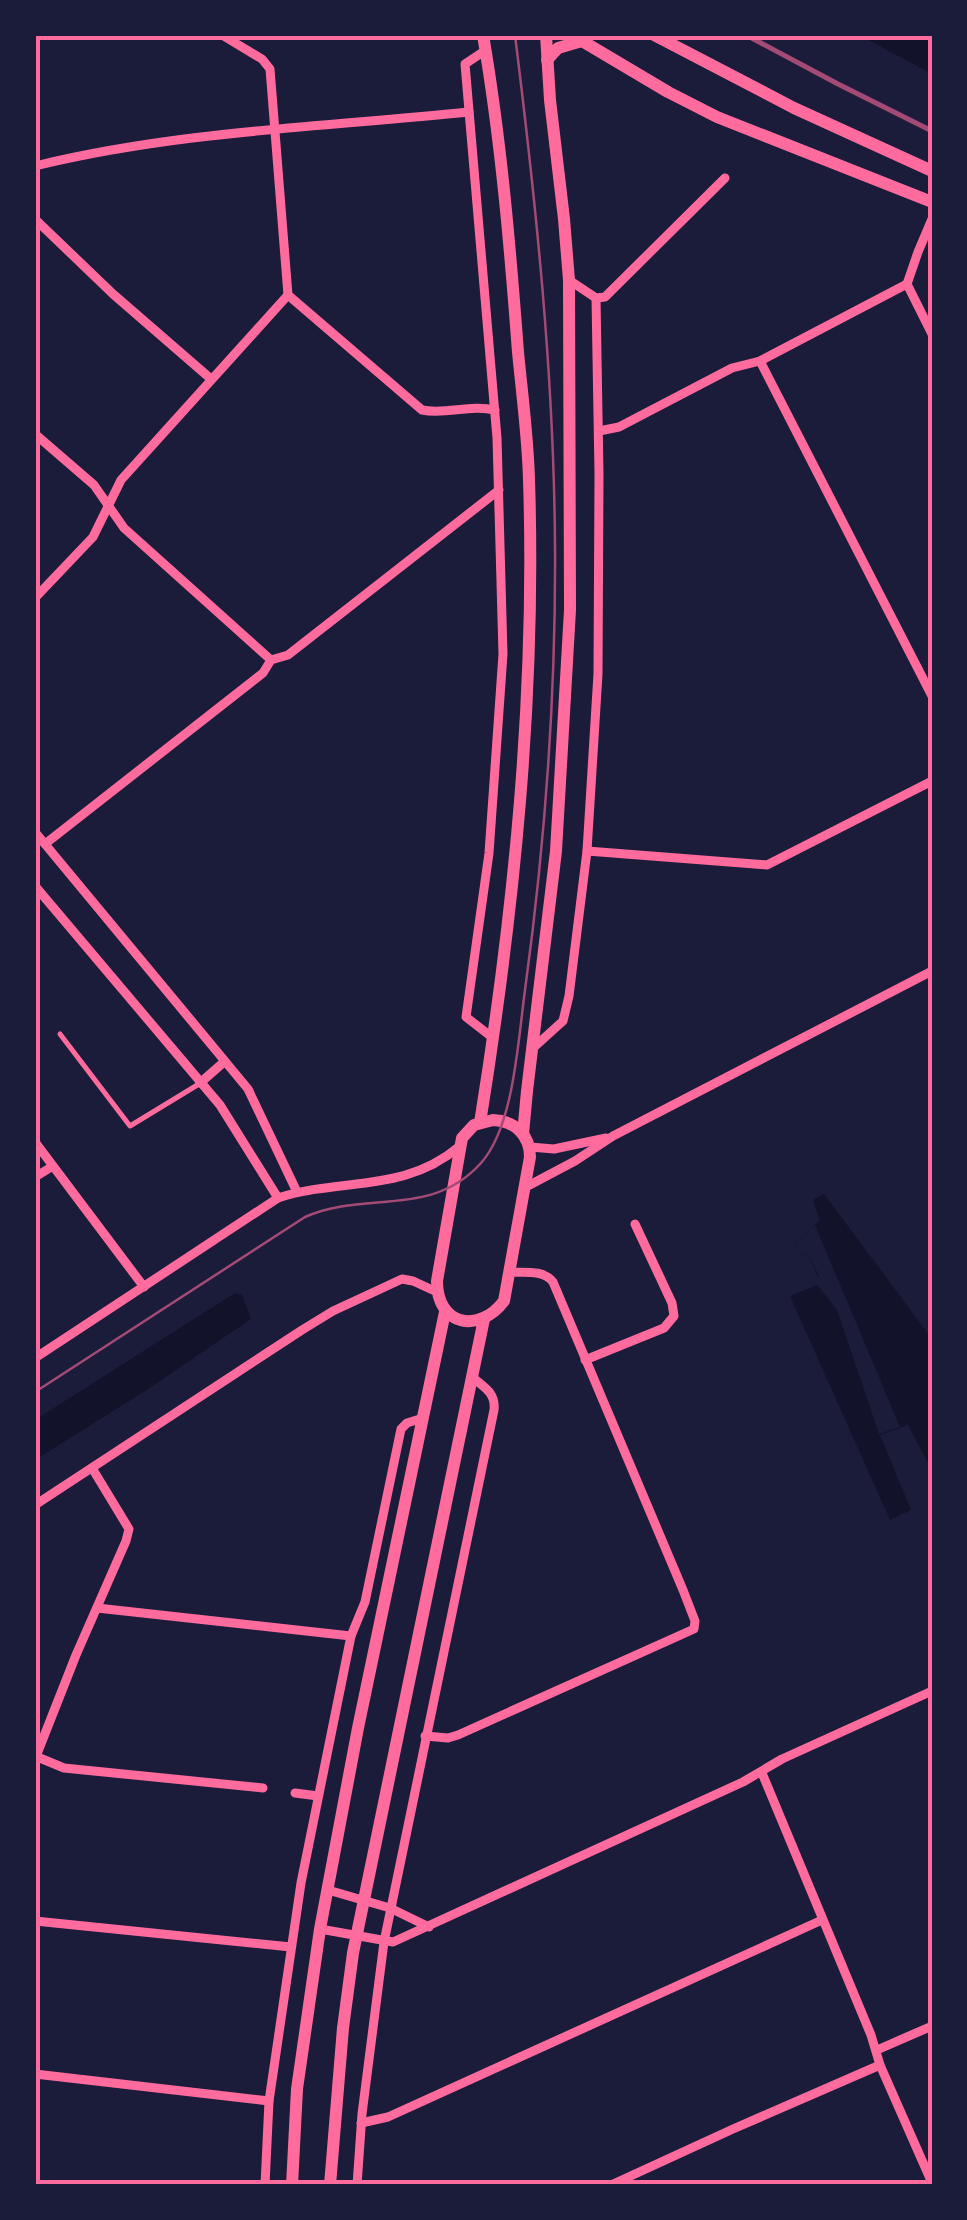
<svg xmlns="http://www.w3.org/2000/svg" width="967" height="2220" viewBox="0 0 967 2220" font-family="'PT Serif',serif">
	<rect width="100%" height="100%" fill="#1b1b3a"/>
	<g fill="#12122b">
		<polygon points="859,35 932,35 932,74"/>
		<polygon points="824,1194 932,1339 932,1458 927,1461 908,1425 880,1435 911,1510 890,1520 790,1296 817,1285 815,1282 819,1279 808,1254 802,1256 796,1243 820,1220 813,1200"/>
		<polygon points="235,1293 242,1295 251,1319 148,1389 35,1460 35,1420"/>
	</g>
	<polygon fill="#1b1b3a" points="815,1225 900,1427 879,1434 837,1310 815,1282 819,1276 808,1254 802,1256 796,1243"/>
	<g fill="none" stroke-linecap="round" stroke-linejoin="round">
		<polyline stroke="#ff6b9d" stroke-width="5" points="60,1034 130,1126 199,1084"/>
		<g stroke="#ff6b9d" stroke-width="9">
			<path d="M222 35 262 59 270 69 288 295 422 410C446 415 470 404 495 410"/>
			<polyline points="486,50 465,64 497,438 503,654 489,853 466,1017 493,1038"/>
			<path d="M35 166C178 131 324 127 469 112"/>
			<polyline points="932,219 918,252 907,284 932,334"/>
			<polyline points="37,221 113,294 211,379"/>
			<polyline points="569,280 596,298 605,297 725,178"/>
			<polyline points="760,361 932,696"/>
			<polyline points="599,431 619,427 732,368 760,361 907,284"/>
			<polyline points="35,434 94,485 124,528 271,660"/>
			<polyline points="35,598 93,537 121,480 288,295"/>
			<polyline points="35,832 248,1089 297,1192"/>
			<polyline points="45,844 263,673 271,660 288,655 499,490"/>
			<polyline points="587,851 767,865 932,781"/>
			<polyline points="35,886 220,1105 278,1198"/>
			<polyline points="532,1049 563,1021 569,996 587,851 598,674 599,474 596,298"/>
			<polyline points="200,1083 224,1062"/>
			<polyline points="35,1142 144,1287"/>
			<polyline points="530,1147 554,1149 606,1138"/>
			<polyline points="35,1177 53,1166"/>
			<polyline points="524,1188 575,1161 613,1136 932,971"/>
			<path d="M35 1358 278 1198C343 1177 403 1194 460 1146"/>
			<polyline points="585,1360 664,1328 674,1316 672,1303 635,1224"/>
			<polyline points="35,1505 302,1330 333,1311 402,1279 413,1281 437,1292"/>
			<polyline points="97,1608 351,1636"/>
			<path d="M425 1736 448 1738 458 1735 694 1629 695 1621 683 1590 553 1282C543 1269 523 1273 509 1272"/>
			<polyline points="35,1756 64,1768 263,1788"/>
			<polyline points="35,1759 76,1655 126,1541 129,1529 92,1468"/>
			<polyline points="762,1773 871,2035 880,2065 932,2183"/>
			<polyline points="295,1793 318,1796"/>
			<polyline points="328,1890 390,1908 429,1927"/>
			<polyline points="35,1921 291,1947"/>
			<polyline points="320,1929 393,1942 743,1782 782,1759 932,1691"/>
			<polyline points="877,2050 932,2026"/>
			<polyline points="35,2074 269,2101"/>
			<polyline points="361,2123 388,2117 822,1920"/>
			<polyline points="265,2185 269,2101 301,1883 351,1636 365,1602 401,1429 407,1423 423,1418"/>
			<path d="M357 2185 362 2114 384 1942 494 1410C496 1393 484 1387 472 1377"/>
			<polyline points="611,2185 733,2129 880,2065"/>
		</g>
		<g stroke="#ff6b9d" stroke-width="12">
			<polyline points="572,35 668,92 717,117 932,202"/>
			<polyline points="654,35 794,108 932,171"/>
			<polyline points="547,60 558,48 582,41"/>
			<path d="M493 1120C515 1121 530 1135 530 1157L504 1301C479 1334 437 1326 437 1281L462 1138 474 1125Z"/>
			<path d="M480 1123C514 911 536 695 529 480 528 438 522 394 518 352 510 246 501 140 483 35"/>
			<polyline points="523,1134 527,1091 556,851 570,610 569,280 564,219 550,100 546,35"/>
			<polyline points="292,2185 297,2089 320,1929 358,1728 445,1312"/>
			<polyline points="330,2185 343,2028 353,1953 484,1319"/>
		</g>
		<path stroke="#a44b75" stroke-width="2.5" d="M35 1392 305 1217C365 1190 431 1219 481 1163 514 1126 518 1041 525 990 545 844 556 695 555 546 554 375 536 204 515 35"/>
		<polyline stroke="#a44b75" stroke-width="5" points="746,35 838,84 932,131"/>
	</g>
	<rect width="967" height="2220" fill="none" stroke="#1b1b3a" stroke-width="75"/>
	<rect x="38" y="38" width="892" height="2144" fill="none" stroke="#ff6b9d" stroke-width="4"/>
</svg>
